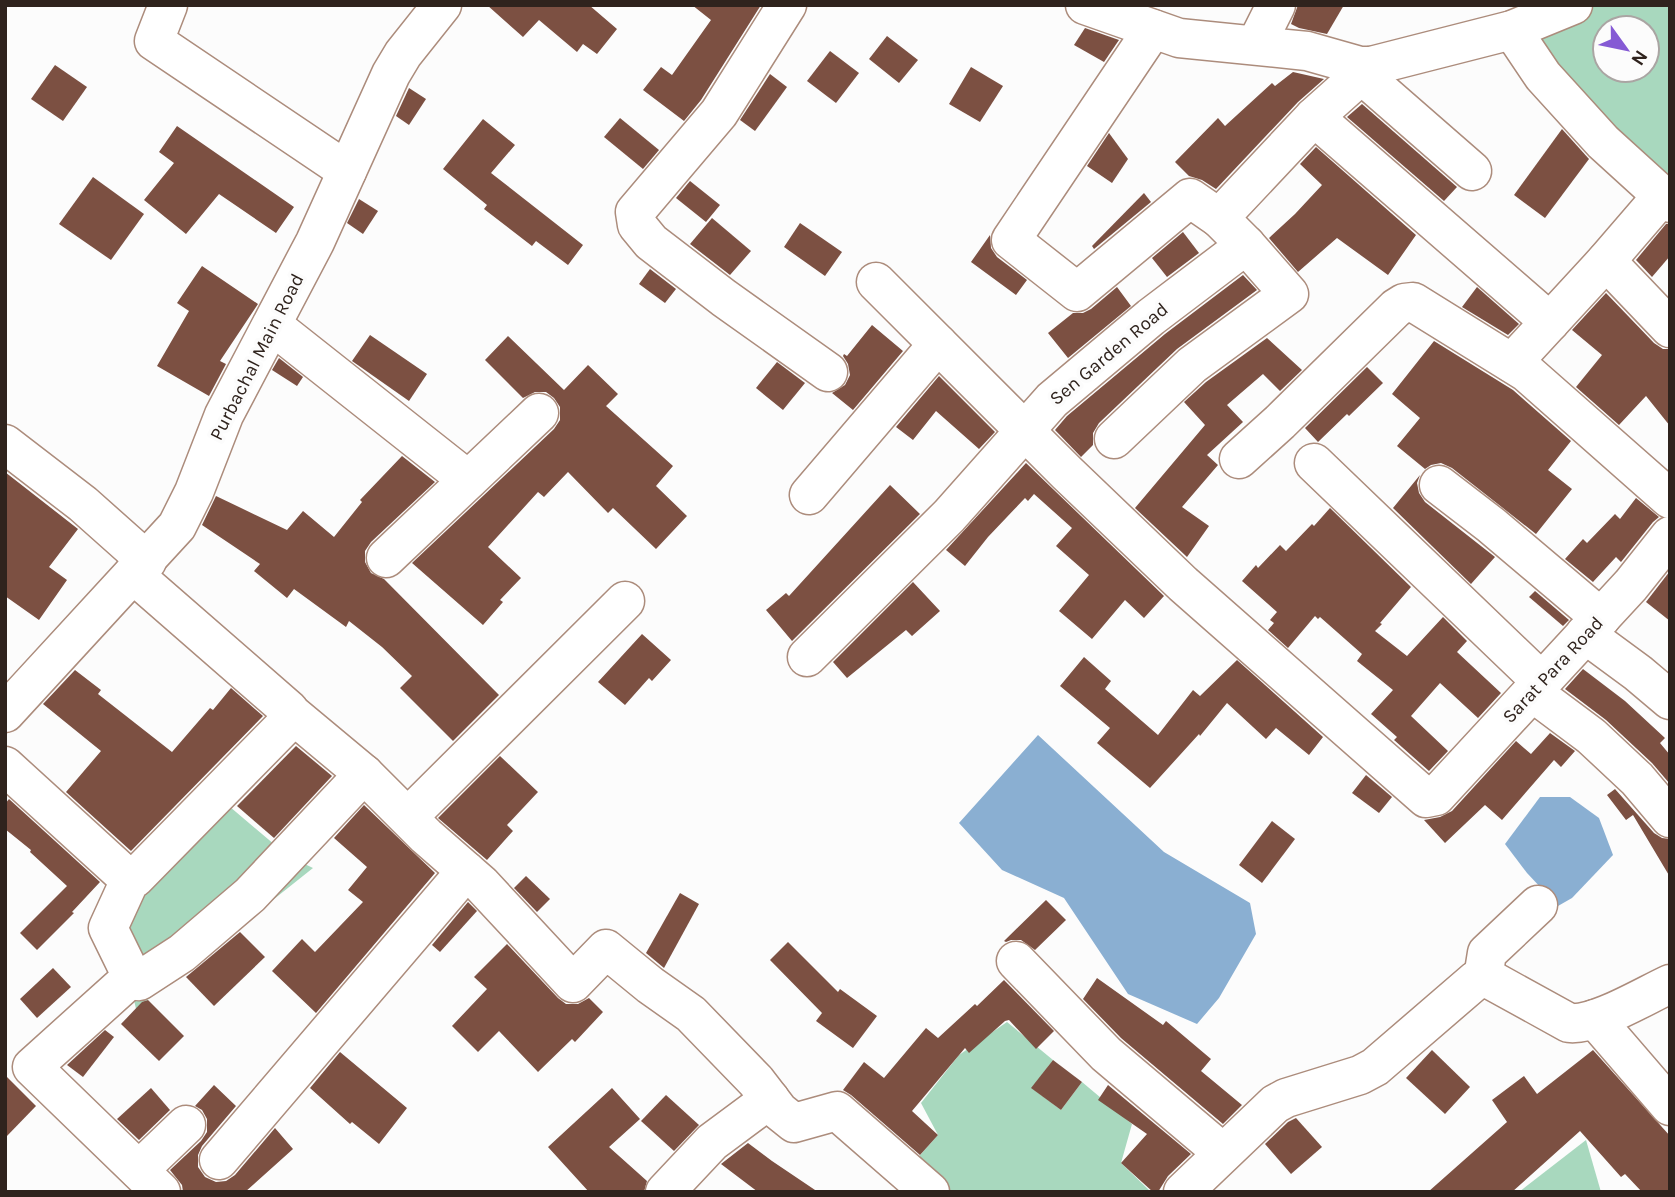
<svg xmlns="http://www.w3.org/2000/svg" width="1675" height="1197" viewBox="0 0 1675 1197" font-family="Karla,sans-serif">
	<rect width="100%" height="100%" fill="#fcfcfc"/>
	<g fill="#a8d8be" fill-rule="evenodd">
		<path d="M1568 5H1670V202L1503 46ZM1605 28H1647V70H1605Z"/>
		<polygon points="216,795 288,856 313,868 136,1009 111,896"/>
		<polygon points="1007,1022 1053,1060 1032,1088 1061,1110 1082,1082 1132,1124 1121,1163 1151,1192 941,1192 913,1163 938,1135 921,1103 959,1055"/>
		<polygon points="1586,1140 1601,1192 1519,1192"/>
	</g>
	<g fill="#8aafd2">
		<polygon points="1038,735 1164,852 1250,903 1256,934 1219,998 1197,1024 1128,994 1064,898 1002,870 959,823"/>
		<polygon points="1540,797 1570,797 1599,818 1613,855 1572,898 1558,906 1527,873 1505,844"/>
	</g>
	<g fill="#7c5042">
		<polygon points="487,5 589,5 617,29 597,54 583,44 577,52 539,20 523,37"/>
		<polygon points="692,5 761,5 701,100 684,121 643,90 661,67 672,75 711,20"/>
		<polygon points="1298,5 1344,5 1327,34 1299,28 1291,24"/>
		<polygon points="1085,28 1119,40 1104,62 1074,45"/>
		<polygon points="887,36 918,60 899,83 869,59"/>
		<polygon points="830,51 859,73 836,103 807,81"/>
		<polygon points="55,65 87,87 63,121 31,99"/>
		<polygon points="971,67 1003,86 980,122 949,104"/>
		<polygon points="1293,72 1324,79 1298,102 1216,189 1202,180 1189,176 1175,162 1218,118 1225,126 1272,83 1275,86"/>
		<polygon points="770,74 787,87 755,131 740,120"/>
		<polygon points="409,88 426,99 409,125 396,116"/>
		<polygon points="1362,104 1457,187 1444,201 1347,117"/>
		<polygon points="620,118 659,150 643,169 604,137"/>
		<polygon points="483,119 515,145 491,173 583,245 568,265 536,241 532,246 484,209 487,205 443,169"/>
		<polygon points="177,126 294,207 276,233 219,194 186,234 144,200 174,163 159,152"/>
		<polygon points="1562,129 1589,159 1545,218 1514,195"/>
		<polygon points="1109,133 1128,159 1112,183 1087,166"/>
		<polygon points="1316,147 1416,235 1388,275 1337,238 1298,272 1269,238 1295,214 1322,185 1300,164"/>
		<polygon points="93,177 144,214 111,260 59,224"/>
		<polygon points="690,181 720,205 706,222 676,198"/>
		<polygon points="1144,193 1151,202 1094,249 1092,246"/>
		<polygon points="359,199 378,211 363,234 347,223"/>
		<polygon points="712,218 751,251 730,275 690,244"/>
		<polygon points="800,223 842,252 825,276 784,247"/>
		<polygon points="1666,224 1670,224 1670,256 1652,277 1636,260"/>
		<polygon points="1183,232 1199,253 1167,277 1152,258"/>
		<polygon points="990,235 991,248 997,257 1027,280 1016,295 971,262"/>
		<polygon points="202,266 258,304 220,361 226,364 209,396 157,366 189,311 177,303"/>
		<polygon points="650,269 676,289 665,303 639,284"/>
		<polygon points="1243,275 1257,290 1177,349 1099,423 1093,433 1093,445 1081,457 1055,430 1067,416 1165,334"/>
		<polygon points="1117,287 1131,306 1068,358 1048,333 1073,313 1083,313 1091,309"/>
		<polygon points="1477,287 1519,324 1508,335 1462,307"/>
		<polygon points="1606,293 1654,343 1663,349 1670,349 1670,426 1646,396 1619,425 1576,387 1602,355 1572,330"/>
		<polygon points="872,325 903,351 853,410 832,393 845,385 850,375 848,364 843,356 844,354 847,356"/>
		<polygon points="370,335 427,374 409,401 352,361"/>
		<polygon points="508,336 564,390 588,365 618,394 606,406 673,466 656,486 687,516 656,549 613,508 608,513 568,472 544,497 538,492 488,547 521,578 500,600 503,602 483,625 412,563 554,429 560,420 560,407 554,398 546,392 535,392 523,398 485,360"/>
		<polygon points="1267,338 1302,370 1280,391 1263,374 1227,405 1243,422 1207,455 1218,465 1182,507 1209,526 1187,557 1135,508 1205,425 1184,402 1206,382"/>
		<polygon points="1434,341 1513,390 1571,441 1548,470 1572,489 1536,534 1452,468 1441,463 1431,465 1425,469 1397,446 1420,418 1392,394"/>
		<polygon points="279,358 303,377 297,386 272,370"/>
		<polygon points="777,362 805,383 783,410 756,388"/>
		<polygon points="1367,367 1383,383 1349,416 1347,414 1318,442 1305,428"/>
		<polygon points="939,376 995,432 979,449 936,411 913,440 896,427"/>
		<polygon points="402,456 435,482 371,542 365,551 365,562 371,573 384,579 499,695 453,741 400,688 412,676 382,647 349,621 346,627 294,589 287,598 254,571 260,564 202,525 216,496 287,530 303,511 334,537 362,502 360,500"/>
		<polygon points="1026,463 1164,596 1144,618 1125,600 1092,639 1059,611 1089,575 1056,546 1072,528 1034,494 1028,501 1025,498 988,537 965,566 946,550"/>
		<polygon points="5,472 78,529 49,567 67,580 39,620 5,596"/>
		<polygon points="1420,475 1417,483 1419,493 1425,502 1495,557 1471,584 1393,508"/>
		<polygon points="890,485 920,514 792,641 766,610 786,593 789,596"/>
		<polygon points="1636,498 1659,517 1653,522 1621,562 1616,557 1593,582 1565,559 1583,539 1587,543 1615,514 1620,519"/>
		<polygon points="1330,508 1411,587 1380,623 1382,624 1375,631 1407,656 1443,617 1467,641 1457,652 1501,693 1478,718 1440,683 1411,716 1448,751 1429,771 1394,740 1397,737 1371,714 1393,690 1357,661 1362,654 1320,617 1318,619 1315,616 1288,648 1268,630 1274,623 1270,620 1277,612 1242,581 1256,565 1258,568 1280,545 1286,551 1312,524 1314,526"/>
		<polygon points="1670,571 1670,621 1646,602"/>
		<polygon points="913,582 940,611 912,636 906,630 847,678 833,662"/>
		<polygon points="1535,591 1569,620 1563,626 1529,597"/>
		<polygon points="642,634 671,660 652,681 649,678 625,705 598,682"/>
		<polygon points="1084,657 1111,681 1105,689 1158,735 1193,690 1200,696 1237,660 1323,737 1309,755 1276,728 1266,739 1227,703 1200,736 1199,734 1150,788 1097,743 1110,728 1060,686"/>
		<polygon points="1583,669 1625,701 1665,738 1660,743 1670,755 1670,784 1652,763 1606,720 1565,689"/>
		<polygon points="75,670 101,690 98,694 172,752 210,708 213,710 231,688 263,716 131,851 66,792 101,751 43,704"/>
		<polygon points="1550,733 1575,751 1561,767 1554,760 1502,820 1485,805 1445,843 1424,820 1440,817 1452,811 1516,741 1531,754"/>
		<polygon points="296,746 332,776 274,838 237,806"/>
		<polygon points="500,756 538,792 507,825 513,831 487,860 438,818"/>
		<polygon points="1366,775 1392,797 1379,813 1352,793"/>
		<polygon points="1615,789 1654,833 1662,838 1670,839 1670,877 1633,815 1626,820 1607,795"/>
		<polygon points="9,799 100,882 72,912 74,913 37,950 20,933 67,886 30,852 31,850 5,829 5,804"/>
		<polygon points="364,805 435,873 316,1013 272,971 302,939 315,952 363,902 348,890 367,867 334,838"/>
		<polygon points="1272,821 1295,839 1262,883 1239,865"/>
		<polygon points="526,876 550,899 537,912 514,888"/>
		<polygon points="680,893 699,904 664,968 646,953"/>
		<polygon points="1046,900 1066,920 1035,950 1021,940 1011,940 1006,942 1004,941"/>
		<polygon points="468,902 477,911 440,952 432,945"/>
		<polygon points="240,932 265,957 214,1006 186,977"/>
		<polygon points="788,942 838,992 840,989 877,1016 853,1048 816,1021 822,1013 770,960"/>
		<polygon points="507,944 558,998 566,1004 578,1004 589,998 603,1012 575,1042 572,1039 538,1072 499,1031 478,1052 452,1026 487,989 474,977"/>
		<polygon points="53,968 71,987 37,1018 20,999"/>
		<polygon points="1097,978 1163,1025 1166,1021 1211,1059 1201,1071 1242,1105 1223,1124 1121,1038 1083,999"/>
		<polygon points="1004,980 1054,1031 1036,1049 1009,1020 1005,1021 969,1053 965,1048 912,1111 938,1135 920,1155 851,1095 843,1090 864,1062 884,1078 926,1028 938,1038 975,1004 977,1006"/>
		<polygon points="148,1000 184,1036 159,1061 121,1024 142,1002"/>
		<polygon points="105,1030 114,1037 83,1077 67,1065"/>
		<polygon points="1432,1050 1470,1087 1445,1114 1406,1078"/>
		<polygon points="1593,1050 1670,1136 1670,1192 1642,1192 1625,1174 1621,1177 1580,1131 1512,1192 1428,1192 1507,1122 1492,1100 1524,1076 1537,1094"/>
		<polygon points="340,1052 407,1108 379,1144 352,1122 350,1124 310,1088"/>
		<polygon points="1053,1060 1082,1082 1061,1110 1031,1088"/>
		<polygon points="5,1075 36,1106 5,1138"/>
		<polygon points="214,1085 236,1106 202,1146 198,1155 198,1167 205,1177 216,1182 226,1181 235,1175 275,1128 293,1149 245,1192 183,1192 182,1185 170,1170 201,1141 207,1132 207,1119 202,1110 195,1106"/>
		<polygon points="1108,1085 1191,1154 1168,1176 1158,1192 1153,1192 1121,1163 1147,1134 1098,1100"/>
		<polygon points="151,1088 170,1110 139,1140 117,1119"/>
		<polygon points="612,1088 640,1119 609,1147 647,1181 644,1192 589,1192 548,1147"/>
		<polygon points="666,1095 699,1125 674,1151 641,1121"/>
		<polygon points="1296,1118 1322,1147 1291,1174 1265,1144 1288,1122"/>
		<polygon points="748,1143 772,1161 818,1192 758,1192 721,1164"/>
	</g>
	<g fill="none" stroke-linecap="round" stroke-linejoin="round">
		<defs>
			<g id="minor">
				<polyline points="168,5 154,41 347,171"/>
				<polyline points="787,5 719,113 635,212 637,225 651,242 724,298 828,372"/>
				<polyline points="1085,5 1179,38 1307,51 1360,66 1371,66 1512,30 1573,5"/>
				<polyline points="1153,29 1011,240 1077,292 1190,198 1219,218"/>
				<polyline points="1512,30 1543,76 1603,142 1670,203"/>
				<polyline points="1256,45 1276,5"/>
				<polyline points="1362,75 1472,171"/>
				<polyline points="1314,117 1550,322"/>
				<polyline points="1606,261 1670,328"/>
				<polyline points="876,282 1067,473 1183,584 1426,798 1436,796 1631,585 1670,536"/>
				<polyline points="272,325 468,480"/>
				<polyline points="1512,363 1606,261 1662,196"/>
				<polyline points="1114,439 1192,365 1289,294 1246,245"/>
				<polyline points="5,444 83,504 147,561"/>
				<polyline points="1239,459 1280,422 1396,308 1404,303 1413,302 1526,372 1670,499"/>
				<polyline points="1314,463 1541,681"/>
				<polyline points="1439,485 1491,525 1601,618"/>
				<polyline points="809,495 938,344"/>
				<polyline points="386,558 539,413"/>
				<polyline points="133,574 289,710 292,718 135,878 130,880 108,928 132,977 32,1067 161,1192"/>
				<polyline points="1585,634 1638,673 1670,700"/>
				<polyline points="807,657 949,516 1052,400 1151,317 1246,245 1219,218 1314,117 1371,66"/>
				<polyline points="1532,692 1591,736 1637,779 1670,818"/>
				<polyline points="5,713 177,526 194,492 224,415 315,242 391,74 403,54 442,5"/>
				<polyline points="292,714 364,774 426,836 481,884 573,983 606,949 650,985 691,1014 756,1081 779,1111 794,1123 837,1111 930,1192"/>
				<polyline points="5,766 130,880"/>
				<polyline points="408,817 625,601"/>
				<polyline points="1016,961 1106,1054 1223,1153"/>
				<polyline points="132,977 139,981 182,953 250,895 364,774"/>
				<polyline points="1483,978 1487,953 1538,905"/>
				<polyline points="1595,1019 1670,1106"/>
				<polyline points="219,1160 466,871"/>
				<polyline points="139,1170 186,1125"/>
				<polyline points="665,1192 712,1142 770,1099"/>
				<path d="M1183 1192 1275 1104 1286 1098 1360 1075 1375 1067 1476 980 1483 978 1491 980 1569 1023C1595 1026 1644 996 1670 984"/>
			</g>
		</defs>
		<use href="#minor" stroke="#ac8c7c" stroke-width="41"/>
		<use href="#minor" stroke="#fff" stroke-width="38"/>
	</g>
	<g text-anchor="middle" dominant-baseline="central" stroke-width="7" stroke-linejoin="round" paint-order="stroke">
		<g font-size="19" fill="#2f231d" stroke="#fcfcfc">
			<text transform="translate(1109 354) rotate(-40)">Sen Garden Road</text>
			<text transform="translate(257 357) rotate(-63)">Purbachal Main Road</text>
			<text transform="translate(1553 670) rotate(-47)">Sarat Para Road</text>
		</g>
	</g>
	<rect width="1675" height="1197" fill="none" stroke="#2f231d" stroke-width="14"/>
	<g transform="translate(1626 49) rotate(123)"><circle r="33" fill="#fcfcfc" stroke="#aaa5a3" stroke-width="2"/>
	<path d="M0-5L12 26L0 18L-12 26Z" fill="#855ad4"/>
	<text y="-10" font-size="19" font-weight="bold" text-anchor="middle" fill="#2f231d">N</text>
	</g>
</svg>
